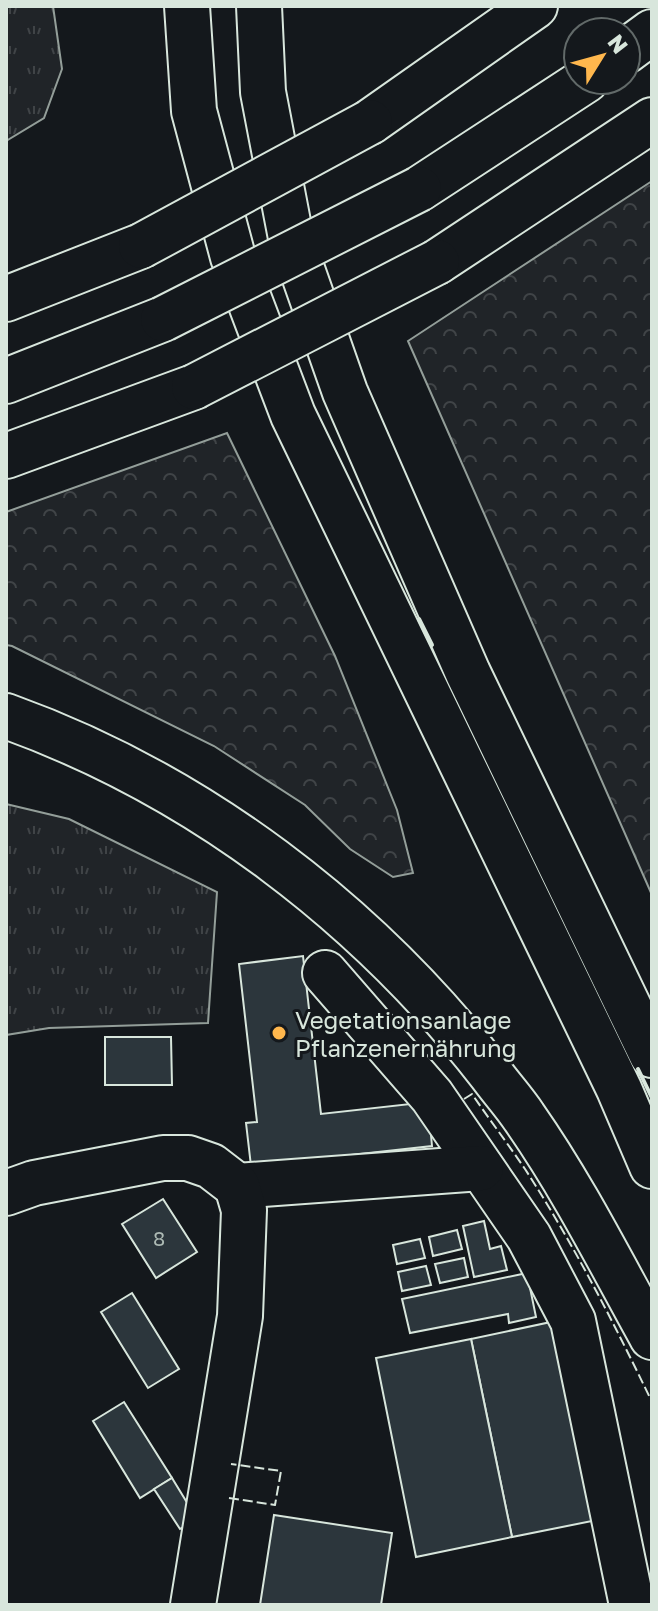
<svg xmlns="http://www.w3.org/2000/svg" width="658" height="1611" viewBox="0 0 658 1611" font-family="'Golos Text',sans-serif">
	<defs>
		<pattern id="grass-tufts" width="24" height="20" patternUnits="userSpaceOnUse" patternTransform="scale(2)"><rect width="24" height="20" fill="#202428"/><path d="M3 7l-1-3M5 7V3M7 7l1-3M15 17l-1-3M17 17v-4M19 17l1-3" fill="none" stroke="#404447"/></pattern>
		<pattern id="forest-crowns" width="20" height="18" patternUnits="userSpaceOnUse" patternTransform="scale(2)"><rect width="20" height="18" fill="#202428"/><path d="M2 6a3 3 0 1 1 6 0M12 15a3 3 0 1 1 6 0" fill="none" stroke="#404447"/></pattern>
	</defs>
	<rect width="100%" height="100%" fill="#14181c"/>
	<g fill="url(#grass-tufts)" stroke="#939e99" stroke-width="2">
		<polygon points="6,6 53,6 62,69 44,118 6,141"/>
		<polygon points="6,804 69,819 217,892 208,1023 49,1028 6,1035"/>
	</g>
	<g fill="url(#forest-crowns)" stroke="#939e99" stroke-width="2">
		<polygon points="652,181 652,895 408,341"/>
		<polygon points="227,433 335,656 397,810 413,873 393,877 350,849 305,805 214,746 12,646 6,645 6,512"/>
	</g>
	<g fill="#2c363c" stroke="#d8e6dc" stroke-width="2">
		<polygon points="303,956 321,1114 428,1102 432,1146 251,1166 246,1123 257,1122 239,964"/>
		<polygon points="105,1037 171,1037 172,1085 105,1085"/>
		<polygon points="163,1199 197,1252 156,1278 122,1224"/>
		<polygon points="484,1221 490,1249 501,1246 507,1270 474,1277 463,1226"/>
		<polygon points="457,1230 462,1249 433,1256 429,1237"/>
		<polygon points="420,1239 425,1258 397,1264 393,1245"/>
		<polygon points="464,1258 468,1277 440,1283 435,1264"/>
		<polygon points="426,1266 431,1285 402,1291 398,1272"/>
		<polygon points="527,1273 536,1317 509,1323 508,1314 410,1333 402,1299"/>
		<polygon points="132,1293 179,1369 148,1388 101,1312"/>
		<polygon points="565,1319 607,1518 512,1537 471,1339"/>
		<polygon points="471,1339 512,1537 416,1557 376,1358"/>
		<polygon points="124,1402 172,1478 140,1498 93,1421"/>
		<polygon points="172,1478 197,1519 180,1529 154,1489"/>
		<polygon points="274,1515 392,1533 381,1605 260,1605"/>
	</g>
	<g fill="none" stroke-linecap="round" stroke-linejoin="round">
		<defs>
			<g id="minor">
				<polyline points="437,262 652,120"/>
				<polyline points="6,456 194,387"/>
				<polyline points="325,973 432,1096 529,1237 573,1321 632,1605"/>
				<polyline points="237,1186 481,1168"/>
				<polyline points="6,1193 34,1183 163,1158 188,1158 211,1166 237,1186 244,1210 240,1316 193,1605"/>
			</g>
			<g id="highway">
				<polyline points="187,6 194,111 233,257 293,415 619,1089 652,1166"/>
				<polyline points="259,6 263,92 291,238 345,392 468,673 652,1055"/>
				<polyline points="626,51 652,32"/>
				<polyline points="370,122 535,6"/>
				<polyline points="419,189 586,80"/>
				<polyline points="6,299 141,246"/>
				<polyline points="6,381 163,319"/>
				<path d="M6 716C198 785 366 913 491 1074 502 1089 514 1102 524 1117 573 1187 611 1263 652 1337"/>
			</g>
		</defs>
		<use href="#minor" stroke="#d8e6dc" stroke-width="48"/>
		<use href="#highway" stroke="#d8e6dc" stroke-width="48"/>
		<use href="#minor" stroke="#14181c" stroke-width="44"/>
		<use href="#highway" stroke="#14181c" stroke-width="44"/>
		<defs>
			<polyline id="minor-bridge" points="194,387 437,262"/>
			<g id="highway-bridge">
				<polyline points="141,246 370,122"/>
				<polyline points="163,319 419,189"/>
			</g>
		</defs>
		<use href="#minor-bridge" stroke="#d8e6dc" stroke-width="48" stroke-linecap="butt"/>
		<use href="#highway-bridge" stroke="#d8e6dc" stroke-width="48" stroke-linecap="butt"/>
		<use href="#minor-bridge" stroke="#14181c" stroke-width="44"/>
		<use href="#highway-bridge" stroke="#14181c" stroke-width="44"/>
		<g stroke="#d8e6dc" stroke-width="2" stroke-dasharray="10 4" stroke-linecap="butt">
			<path d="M464 1099 472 1094C489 1119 508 1144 525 1169 573 1243 614 1323 652 1402"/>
			<polyline points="229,1498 275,1505 281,1471 231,1464"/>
		</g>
		<g stroke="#d8e6dc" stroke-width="4">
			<polyline points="419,619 432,645"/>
			<polyline points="638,1069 652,1098"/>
		</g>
	</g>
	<circle fill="#ffb74d" stroke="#14181c" stroke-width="3" cx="279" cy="1033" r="8"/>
	<g text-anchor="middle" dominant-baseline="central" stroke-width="6" stroke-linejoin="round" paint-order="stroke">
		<g font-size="20" fill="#adbab4">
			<text x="159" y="1238">8</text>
		</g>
		<g font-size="24" fill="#d8e6dc" stroke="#14181c" text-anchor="start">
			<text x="295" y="1019">Vegetationsanlage<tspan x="295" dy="28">Pflanzenernährung</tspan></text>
		</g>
	</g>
	<rect width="658" height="1611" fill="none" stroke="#d8e6dc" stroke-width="16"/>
	<g transform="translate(602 56) rotate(53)"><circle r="38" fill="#14181c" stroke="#626a69" stroke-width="2"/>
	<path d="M0-6L14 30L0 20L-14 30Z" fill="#ffb74d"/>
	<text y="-12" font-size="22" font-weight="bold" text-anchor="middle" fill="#d8e6dc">N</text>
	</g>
</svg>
